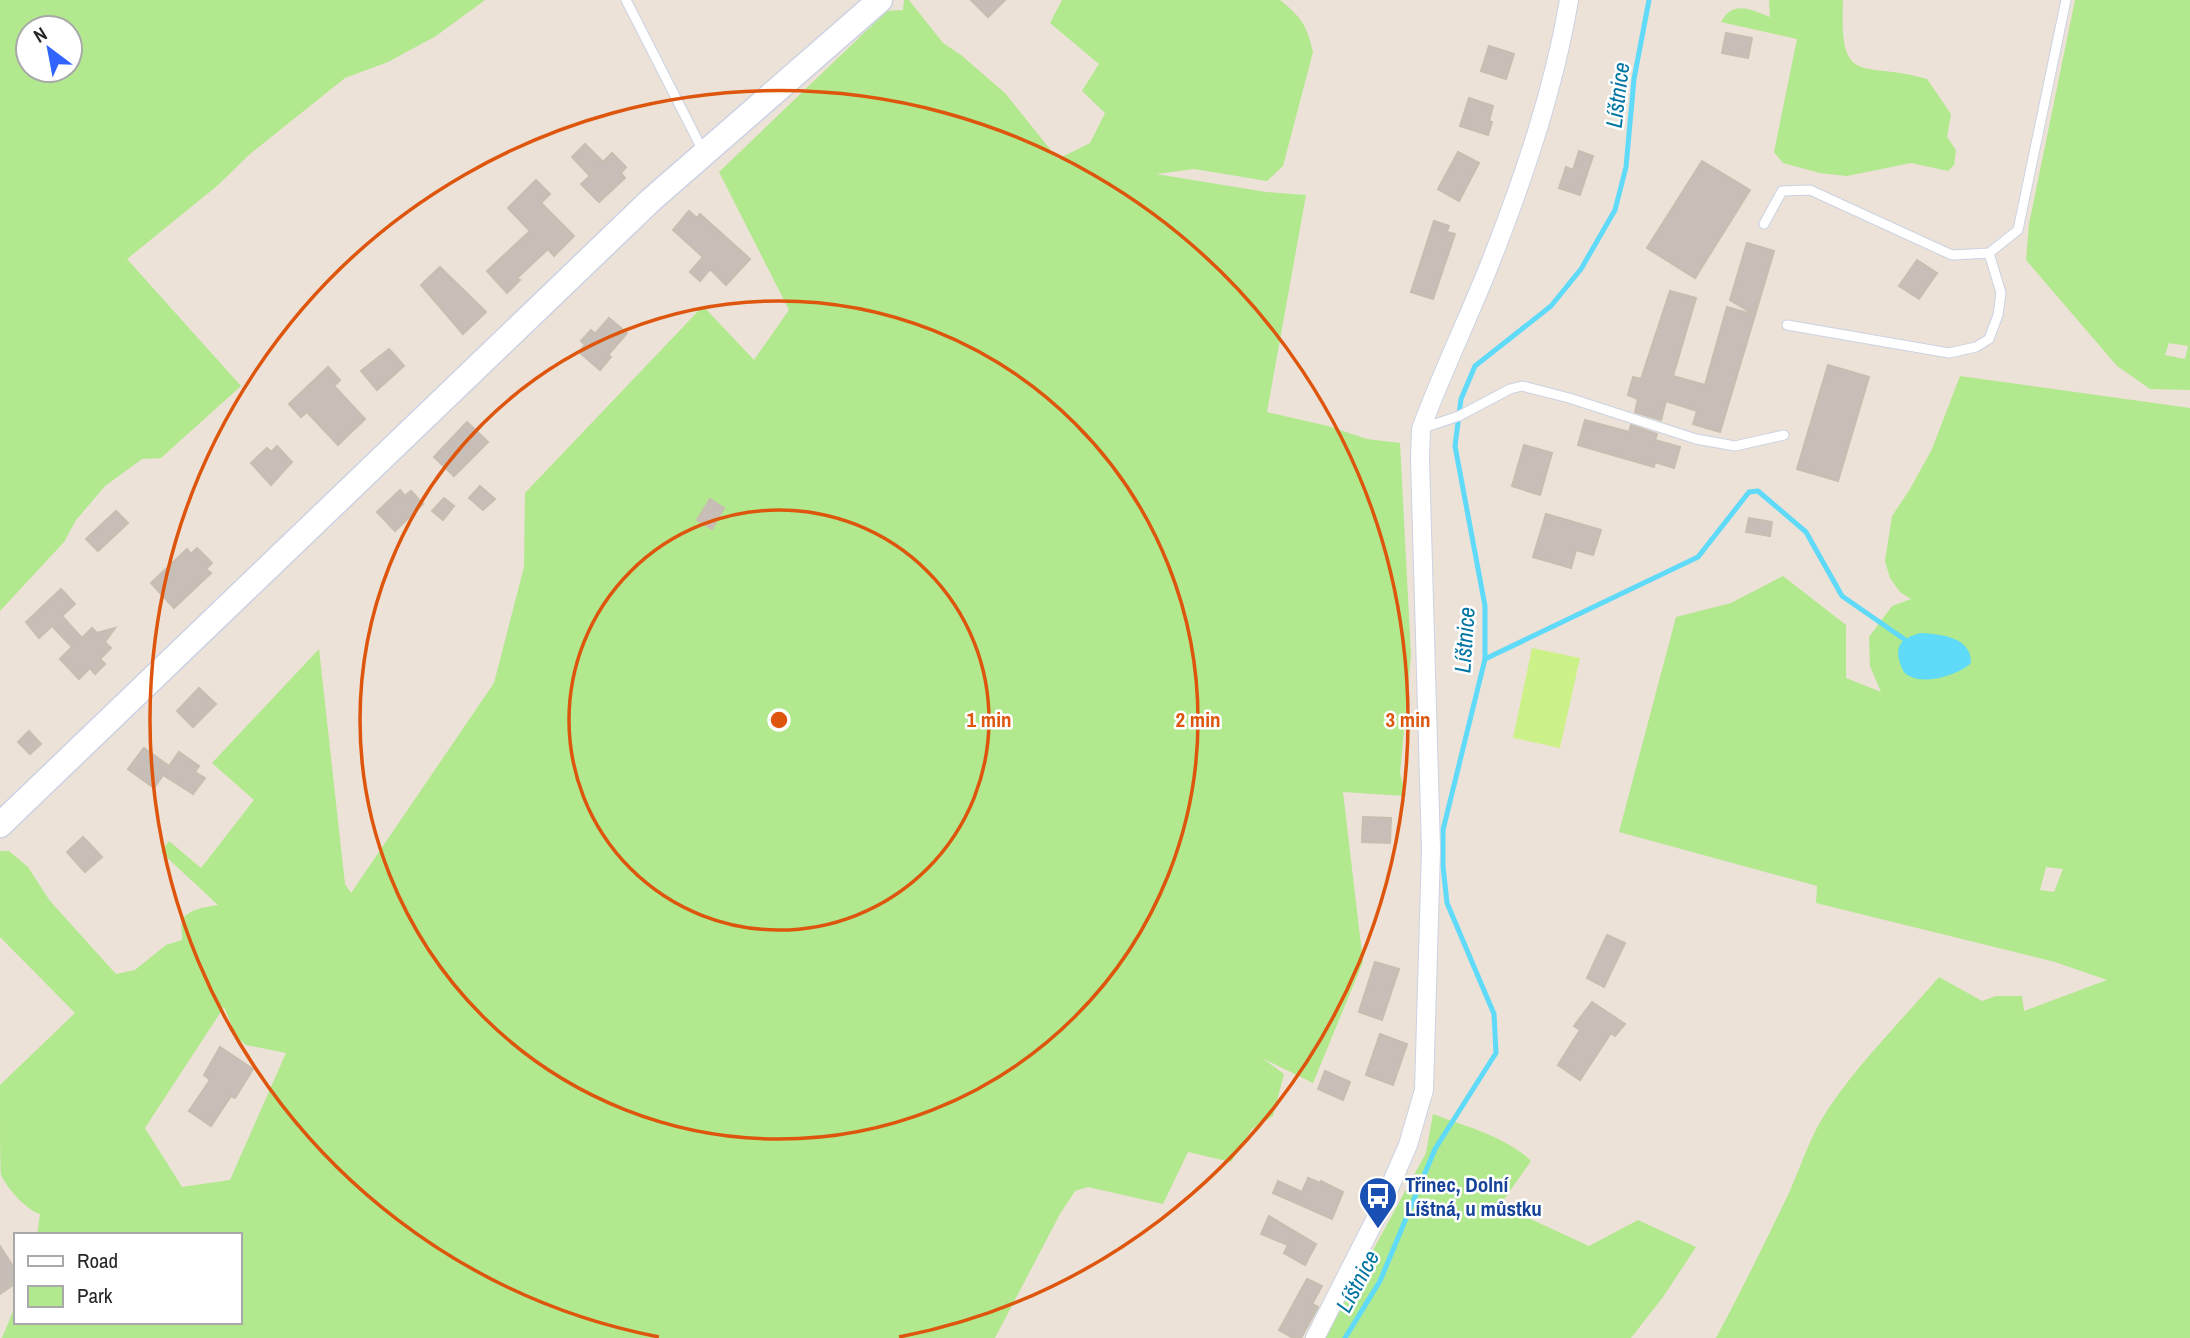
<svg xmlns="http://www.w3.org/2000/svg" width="2190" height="1338" viewBox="0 0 2190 1338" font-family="'Archivo Narrow',sans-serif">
	<rect width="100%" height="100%" fill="#ece2d7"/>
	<g fill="#b2e88e" fill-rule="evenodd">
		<path d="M0 0H485L436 36 388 62 345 78 250 154 217 186 127 259 241 386 161 458 142 459 105 486 76 520 64 542 0 611ZM28 28H70V70H28Z"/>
		<path d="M904 0H909L943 43 961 55 1005 93 1058 159 1090 143 1105 113 1082 91 1099 64 1050 23 1062 0H1280C1301 17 1307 25 1313 52L1283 166 1267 181 1194 169 1156 174 1266 192 1306 195 1267 412 1328 426 1367 439 1400 443 1411 656 1400 773 1406 796 1343 792 1363 962 1313 1083 1262 1058 1284 1074 1273 1116 1252 1129 1231 1162 1188 1152 1163 1204 1088 1187 1075 1191 1060 1214 995 1338H2L16 1304V1322H240V1235H37L40 1214C26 1210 7 1188 1 1175 0 1165 0 1101 0 1085L75 1013 0 937V851H9L28 867 50 901 116 974 135 970 166 945 182 940C183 934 180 928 182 922 185 909 207 907 218 905L161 852 169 841 201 868 254 800 212 763 319 649 345 884 351 893 494 683 524 567 525 493 703 306 754 360 789 310 719 172 887 11 903 10ZM224 1007 237 1038 246 1045 286 1053 230 1180 182 1187 145 1128Z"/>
		<path d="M1769 0H1843C1839 90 1862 60 1927 79L1951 114 1947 137 1956 150 1954 165 1948 171 1911 163 1847 176 1820 173 1783 163 1774 152 1797 39 1721 22C1733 0 1750 9 1770 17Z"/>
		<path d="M2075 0H2190V390L2150 389 2117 366 2026 260 2029 224ZM2169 343 2188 346 2185 359 2165 355Z"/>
		<path d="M1960 376 2190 408V1338H1716C1741 1291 1765 1243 1788 1195 1800 1169 1808 1142 1823 1117 1852 1070 1902 1020 1939 977L1982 1001 1996 996H2022L2024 1011 2107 980 2055 962 1816 903 1817 886 1619 832 1676 617 1731 603 1783 576 1846 625V678L1881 692 1870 666 1869 637 1892 606 1911 599 1900 592 1890 578 1885 561 1892 516 1910 489 1932 449ZM2046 867 2063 869 2054 892 2040 890Z"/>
		<path d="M1433 1114C1467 1127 1505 1136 1531 1161L1500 1205 1589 1246 1638 1220 1696 1247 1663 1297 1631 1338H1325L1426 1153Z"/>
	</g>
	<polygon fill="#cbf188" points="1532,648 1580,658 1560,748 1513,738"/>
	<path fill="#5fdaf9" d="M1921 633C1940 634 1972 637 1971 663 1959 675 1925 685 1909 676 1903 673 1902 668 1900 663 1894 644 1904 637 1921 633Z"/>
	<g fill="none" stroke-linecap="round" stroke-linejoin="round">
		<g stroke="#5fdaf9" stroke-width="5">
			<polyline points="1485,659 1698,557 1749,492 1758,491 1806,532 1842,596 1904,639"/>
			<polyline points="1345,1338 1380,1281 1435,1149 1496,1053 1494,1014 1447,903 1443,866 1443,830 1485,659 1485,606 1455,446 1461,399 1475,366 1551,306 1581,269 1615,210 1626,167 1634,79 1649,0"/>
		</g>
	</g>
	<g fill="#c7bfb7" stroke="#c7beb1" stroke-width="2">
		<polygon points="971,0 1005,0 988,17"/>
		<polygon points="1726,33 1752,38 1748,58 1722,53"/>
		<polygon points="1489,46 1514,54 1506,79 1481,71"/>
		<polygon points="1469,98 1493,106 1489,121 1492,122 1488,135 1460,126"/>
		<polygon points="585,144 603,162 612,153 626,167 621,173 625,178 599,202 581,184 590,176 572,157"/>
		<polygon points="1579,151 1593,156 1580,195 1559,188 1566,167 1573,170"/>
		<polygon points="1458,152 1479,163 1459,201 1438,189"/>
		<polygon points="1702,161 1750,190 1695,278 1647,248"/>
		<polygon points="536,180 550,194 541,203 574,236 554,256 548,249 517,278 520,280 507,293 487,271 530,231 508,208"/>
		<polygon points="689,211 697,218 700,214 750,259 726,285 710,269 700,281 690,272 703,257 673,230"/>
		<polygon points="1434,221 1449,226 1447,232 1455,234 1433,299 1411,292"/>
		<polygon points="1747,243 1774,251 1755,315 1730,300"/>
		<polygon points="1917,260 1937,273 1919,299 1899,286"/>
		<polygon points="440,267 486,312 463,334 421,285"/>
		<polygon points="1670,291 1696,298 1673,376 1705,385 1727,307 1755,315 1720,432 1693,424 1697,411 1666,401 1661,420 1635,412 1638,399 1628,395 1633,377 1641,379"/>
		<polygon points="609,318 627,333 608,355 611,357 600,370 579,352 585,345 581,341 591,330 595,334"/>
		<polygon points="389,349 404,366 377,390 361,371"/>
		<polygon points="1828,365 1869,377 1838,481 1797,469"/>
		<polygon points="328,367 340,380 334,386 365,419 338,445 307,412 301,417 289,404"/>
		<polygon points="1585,420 1629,432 1631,425 1657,434 1655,440 1680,447 1674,468 1655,462 1654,467 1578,445"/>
		<polygon points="467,422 488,442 454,476 434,457"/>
		<polygon points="1524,445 1552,453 1540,495 1512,486"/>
		<polygon points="277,446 292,462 271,485 251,463 267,448 271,452"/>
		<polygon points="480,486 495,499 483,510 469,498"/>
		<polygon points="400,490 405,496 411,491 423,504 395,531 377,512"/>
		<polygon points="444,498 454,506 443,520 432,511"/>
		<polygon points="710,499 724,508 712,529 697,520"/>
		<polygon points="116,511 128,523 98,551 86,539"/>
		<polygon points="1546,514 1601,530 1593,555 1576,550 1571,568 1533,557"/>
		<polygon points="1749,518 1772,522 1770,536 1746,532"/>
		<polygon points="197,548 212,563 206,569 211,573 174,608 151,583 187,549 191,554"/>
		<polygon points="61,589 75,604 62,616 82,638 92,628 97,633 115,628 105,642 111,648 100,659 105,664 95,674 90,668 79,679 60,659 72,647 52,626 39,638 26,622"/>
		<polygon points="199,688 216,704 193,727 177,711"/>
		<polygon points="29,731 41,744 30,754 18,742"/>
		<polygon points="144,748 169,766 167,769 179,752 199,766 195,772 205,778 193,794 163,775 154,788 128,769"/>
		<polygon points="1363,817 1391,818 1390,843 1362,842"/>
		<polygon points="83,837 102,857 85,872 67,852"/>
		<polygon points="1607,935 1625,943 1604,987 1587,978"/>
		<polygon points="1375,962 1399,969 1382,1020 1359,1012"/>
		<polygon points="1592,1002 1625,1024 1615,1036 1611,1033 1580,1080 1558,1065 1580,1030 1574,1026"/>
		<polygon points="1380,1034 1407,1044 1393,1085 1366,1075"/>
		<polygon points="220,1047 253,1069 235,1098 231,1096 211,1126 189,1111 210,1080 204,1075"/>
		<polygon points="1325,1071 1350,1082 1343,1100 1318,1089"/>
		<polygon points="1308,1178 1320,1183 1321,1181 1343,1192 1332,1219 1273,1193 1278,1181 1302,1192"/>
		<polygon points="1269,1216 1316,1244 1305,1265 1284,1253 1288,1245 1261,1234"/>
		<polygon points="0,1246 16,1271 16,1283 0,1294"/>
		<polygon points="1307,1279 1322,1286 1312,1304 1318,1307 1301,1338 1293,1338 1279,1330"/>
	</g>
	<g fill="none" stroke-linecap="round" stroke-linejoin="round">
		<defs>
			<g id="lane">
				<polyline points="626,0 703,151"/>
				<polyline points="1764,224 1782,191 1810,190 1952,255 1989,253 2018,230 2066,0"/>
				<polyline points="1787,325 1949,353 1976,347 1989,339 1998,315 2001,293 1989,253"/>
				<polyline points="1423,428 1459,416 1510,389 1522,386 1569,398 1696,439 1735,446 1784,435"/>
			</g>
			<path id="street" d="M1315 1338 1378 1214 1408 1145 1424 1090 1431 850 1420 459 1421 429C1442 372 1469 317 1491 261 1524 177 1554 89 1569 0"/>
			<polyline id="secondary" points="0,825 651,200 880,0"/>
		</defs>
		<use href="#lane" stroke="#ccd2e3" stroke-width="11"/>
		<use href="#street" stroke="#ccd2e3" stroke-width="20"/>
		<use href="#secondary" stroke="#ccd2e3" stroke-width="27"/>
		<use href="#lane" stroke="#fff" stroke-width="9"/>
		<use href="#street" stroke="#fff" stroke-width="18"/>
		<use href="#secondary" stroke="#fff" stroke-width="24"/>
	</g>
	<g fill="none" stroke="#de560d" stroke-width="3.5">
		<circle cx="779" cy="720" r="210"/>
		<circle cx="779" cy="720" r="419"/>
		<path d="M659 1337A629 629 0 1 1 899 1337"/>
	</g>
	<defs>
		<symbol id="bus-pin" viewBox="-11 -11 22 30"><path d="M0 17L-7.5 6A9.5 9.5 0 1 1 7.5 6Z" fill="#1a4fb4" stroke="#fff"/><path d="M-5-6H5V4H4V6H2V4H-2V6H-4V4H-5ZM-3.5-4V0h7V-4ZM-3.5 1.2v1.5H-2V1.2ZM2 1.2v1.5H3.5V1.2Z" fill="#fff"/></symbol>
	</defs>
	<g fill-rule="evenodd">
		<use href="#bus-pin" x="1356" y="1174" width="44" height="60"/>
	</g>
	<g text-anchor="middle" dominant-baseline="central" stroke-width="5" stroke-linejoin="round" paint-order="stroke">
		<g font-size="21" font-weight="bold" fill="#164399" stroke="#fff" text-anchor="start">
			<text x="1405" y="1184">Třinec, Dolní<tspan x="1405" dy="24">Líštná, u můstku</tspan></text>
		</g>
		<g font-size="23" font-style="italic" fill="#0175a2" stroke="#fff">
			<text transform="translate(1617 95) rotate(-83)">Líštnice</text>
			<text transform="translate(1464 640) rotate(-86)">Líštnice</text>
			<text transform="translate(1357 1281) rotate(-62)">Líštnice</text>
		</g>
	</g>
	<circle cx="779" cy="720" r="10" fill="#de560d" stroke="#fff" stroke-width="3.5"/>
	<g font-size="21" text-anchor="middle" font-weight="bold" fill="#de560d" stroke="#fff" stroke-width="5" stroke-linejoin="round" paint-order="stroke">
		<text x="989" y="727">1 min</text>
		<text x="1198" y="727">2 min</text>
		<text x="1408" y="727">3 min</text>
	</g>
	<rect x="14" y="1233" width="228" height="91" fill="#ffffff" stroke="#a9a9a9" stroke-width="2"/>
	<rect x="28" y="1256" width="35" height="10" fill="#ffffff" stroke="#a9a9a9" stroke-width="2"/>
	<text x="77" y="1268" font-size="21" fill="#272727">Road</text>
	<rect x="28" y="1286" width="35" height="21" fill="#b2e88e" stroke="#a9a9a9" stroke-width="2"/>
	<text x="77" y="1303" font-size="21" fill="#272727">Park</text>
	<g transform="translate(49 49) rotate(328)"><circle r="33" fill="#ffffff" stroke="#a9a9a9" stroke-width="2"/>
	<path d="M0-5L12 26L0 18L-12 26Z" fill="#3164ff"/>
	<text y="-10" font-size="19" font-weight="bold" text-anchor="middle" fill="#272727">N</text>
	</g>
</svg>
